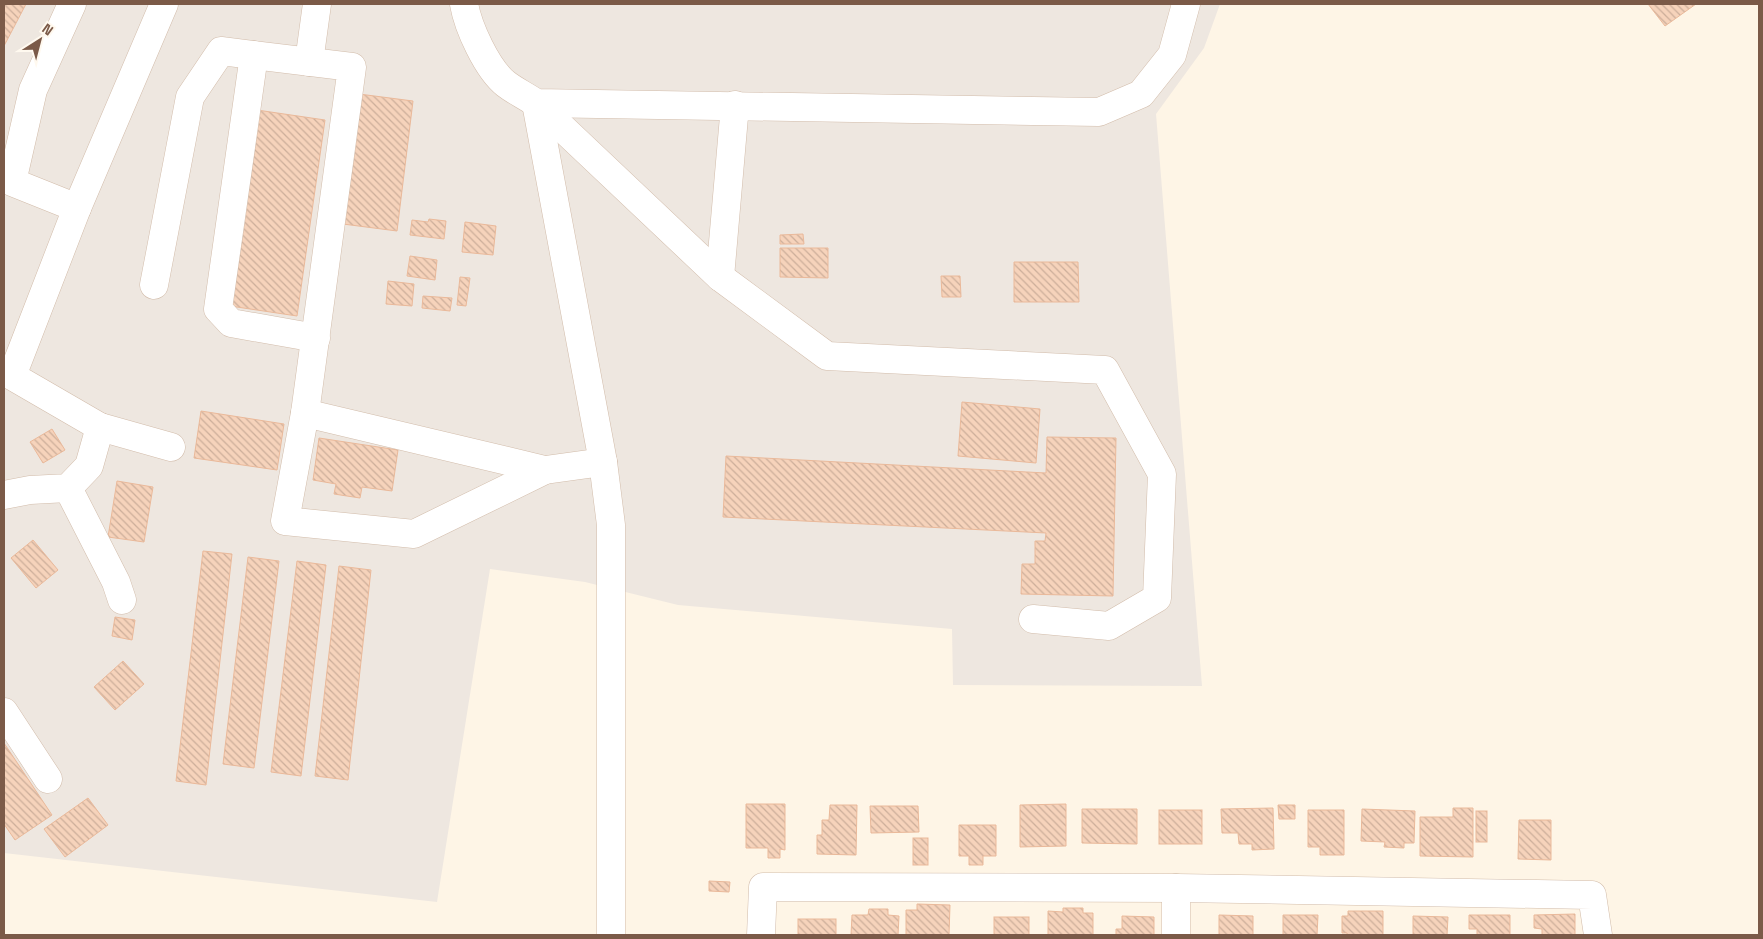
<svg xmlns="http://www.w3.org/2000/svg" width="1763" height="939" viewBox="0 0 1763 939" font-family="'Space Grotesk',sans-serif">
	<defs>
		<pattern id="building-back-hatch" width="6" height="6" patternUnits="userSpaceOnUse" patternTransform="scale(1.25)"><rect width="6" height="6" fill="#f6d3bb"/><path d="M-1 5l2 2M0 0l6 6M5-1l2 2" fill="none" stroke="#ccae9a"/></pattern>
	</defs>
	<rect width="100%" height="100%" fill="#fef5e6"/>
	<polygon fill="#eee7e0" points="4,4 1220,4 1204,48 1156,114 1202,686 953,685 952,629 678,605 585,582 490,569 437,902 4,853"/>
	<g fill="url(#building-back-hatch)" stroke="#eab99a">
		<polygon points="4,4 26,4 4,46"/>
		<polygon points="1648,4 1696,4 1665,26"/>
		<polygon points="359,94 413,101 397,231 343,224"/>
		<polygon points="257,110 325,120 297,316 230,306"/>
		<polygon points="429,219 446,221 444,239 410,235 412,220 428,222"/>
		<polygon points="465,222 496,226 493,255 462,252"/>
		<polygon points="803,234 804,244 780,244 780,235"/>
		<polygon points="780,248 828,248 828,278 780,277"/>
		<polygon points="410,256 437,260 435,280 407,276"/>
		<polygon points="1014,262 1078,262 1079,302 1014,302"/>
		<polygon points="941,276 960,276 961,297 942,297"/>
		<polygon points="460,277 470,278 466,306 457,305"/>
		<polygon points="388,281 414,284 412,306 386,304"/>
		<polygon points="423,296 452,298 450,311 422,308"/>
		<polygon points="962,402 1040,409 1036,463 958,456"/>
		<polygon points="201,411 284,424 277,470 194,458"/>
		<polygon points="52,429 65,450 43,463 30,442"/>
		<polygon points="1047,437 1116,438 1113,596 1021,594 1022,564 1035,564 1035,541 1045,541 1046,533 723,517 726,456 1046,473"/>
		<polygon points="319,438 398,450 392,491 362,487 360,498 334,494 336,484 313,480"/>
		<polygon points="117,481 153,487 144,542 108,537"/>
		<polygon points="33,540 58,570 36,588 11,558"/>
		<polygon points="203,551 232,554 206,785 176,781"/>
		<polygon points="248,557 279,561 254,768 223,764"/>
		<polygon points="297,561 326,565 301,776 271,772"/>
		<polygon points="339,566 371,570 348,780 315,776"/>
		<polygon points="115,617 135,620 132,640 112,636"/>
		<polygon points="123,661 144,684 115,710 94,687"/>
		<polygon points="4,743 52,815 15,840 4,824"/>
		<polygon points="88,798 108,825 65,857 44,829"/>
		<polygon points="746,804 785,804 785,850 780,849 780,858 768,858 768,848 746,848"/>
		<polygon points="1066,804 1066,846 1020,847 1020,805"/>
		<polygon points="830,805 857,805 856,855 817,854 817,835 822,835 822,820 829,820"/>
		<polygon points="1278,805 1295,805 1295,819 1279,819"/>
		<polygon points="870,806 918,806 919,832 871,833"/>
		<polygon points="1273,808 1274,849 1252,850 1252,844 1239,844 1238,833 1222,833 1221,809"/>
		<polygon points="1453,808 1473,808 1473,857 1420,856 1420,817 1453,817"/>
		<polygon points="1082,809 1137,809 1137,844 1082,843"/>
		<polygon points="1362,809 1415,811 1414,843 1404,843 1404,848 1384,847 1385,842 1361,841"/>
		<rect x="1159" y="810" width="43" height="34"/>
		<polygon points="1308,810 1344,810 1344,855 1320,855 1320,847 1308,847"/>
		<rect x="1476" y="811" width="11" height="31"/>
		<polygon points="1519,820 1551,820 1551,860 1518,859"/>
		<polygon points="959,825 996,825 996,856 983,856 983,865 969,865 969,856 959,856"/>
		<rect x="913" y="838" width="15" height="27"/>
		<polygon points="709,881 730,882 729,892 709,891"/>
		<polygon points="917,904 950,905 949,935 906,935 906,910 917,910"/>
		<polygon points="1063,908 1083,908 1083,913 1093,913 1093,935 1048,935 1048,911 1063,912"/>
		<polygon points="869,909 888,909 888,915 899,916 898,935 851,935 852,915 868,915"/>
		<polygon points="1348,911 1383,911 1383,935 1347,935 1347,933 1342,933 1342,916 1348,916"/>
		<polygon points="1575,914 1575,935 1542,935 1542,929 1534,928 1534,915"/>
		<polygon points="1219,915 1253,916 1253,935 1219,935"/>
		<polygon points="1283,915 1318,915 1317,935 1283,935"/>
		<polygon points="1469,915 1510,915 1510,935 1477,935 1477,929 1469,929"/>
		<polygon points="1122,916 1154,917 1154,935 1116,935 1116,929 1122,929"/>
		<polygon points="1413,916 1448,917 1447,935 1413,935"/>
		<rect x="994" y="917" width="35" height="18"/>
		<rect x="798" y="919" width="38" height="16"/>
	</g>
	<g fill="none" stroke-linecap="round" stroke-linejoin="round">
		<defs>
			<g id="minor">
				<polyline points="72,4 33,90 12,182 77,208 12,376 100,427 171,447"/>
				<path d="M464 4C468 27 487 69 506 84 515 91 526 96 536 103L1099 112 1141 94 1172 55 1186 4"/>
				<polyline points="254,55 218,309 231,323 316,338"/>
				<polyline points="309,62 317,4"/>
				<polyline points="536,103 720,277 827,356 1105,370 1162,474 1157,598 1109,626 1033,619"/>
				<polyline points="536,103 603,462 611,525 611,935"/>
				<polyline points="77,208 164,4"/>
				<polyline points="720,277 735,105"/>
				<polyline points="154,285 190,97 221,51 352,67 305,413 285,521 414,534 545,470 603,462"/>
				<polyline points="305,413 545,470"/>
				<polyline points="68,488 116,582 122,600"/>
				<polyline points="4,495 30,490 68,488 89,466 100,427"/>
				<polyline points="4,712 48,779"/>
				<polyline points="761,935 763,887 1176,888 1592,895 1598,935"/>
				<polyline points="1176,935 1176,888"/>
			</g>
		</defs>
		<use href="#minor" stroke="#d2bcaa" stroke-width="29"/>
		<use href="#minor" stroke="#fff" stroke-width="28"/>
	</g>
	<rect width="1763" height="939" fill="none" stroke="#7b5a48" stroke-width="10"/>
	<g transform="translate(40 40) rotate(36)" stroke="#fff9ef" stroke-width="4" paint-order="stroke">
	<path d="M0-4L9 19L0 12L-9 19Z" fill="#7b5a48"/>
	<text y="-8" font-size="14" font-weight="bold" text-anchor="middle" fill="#7b5a48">N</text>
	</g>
</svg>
